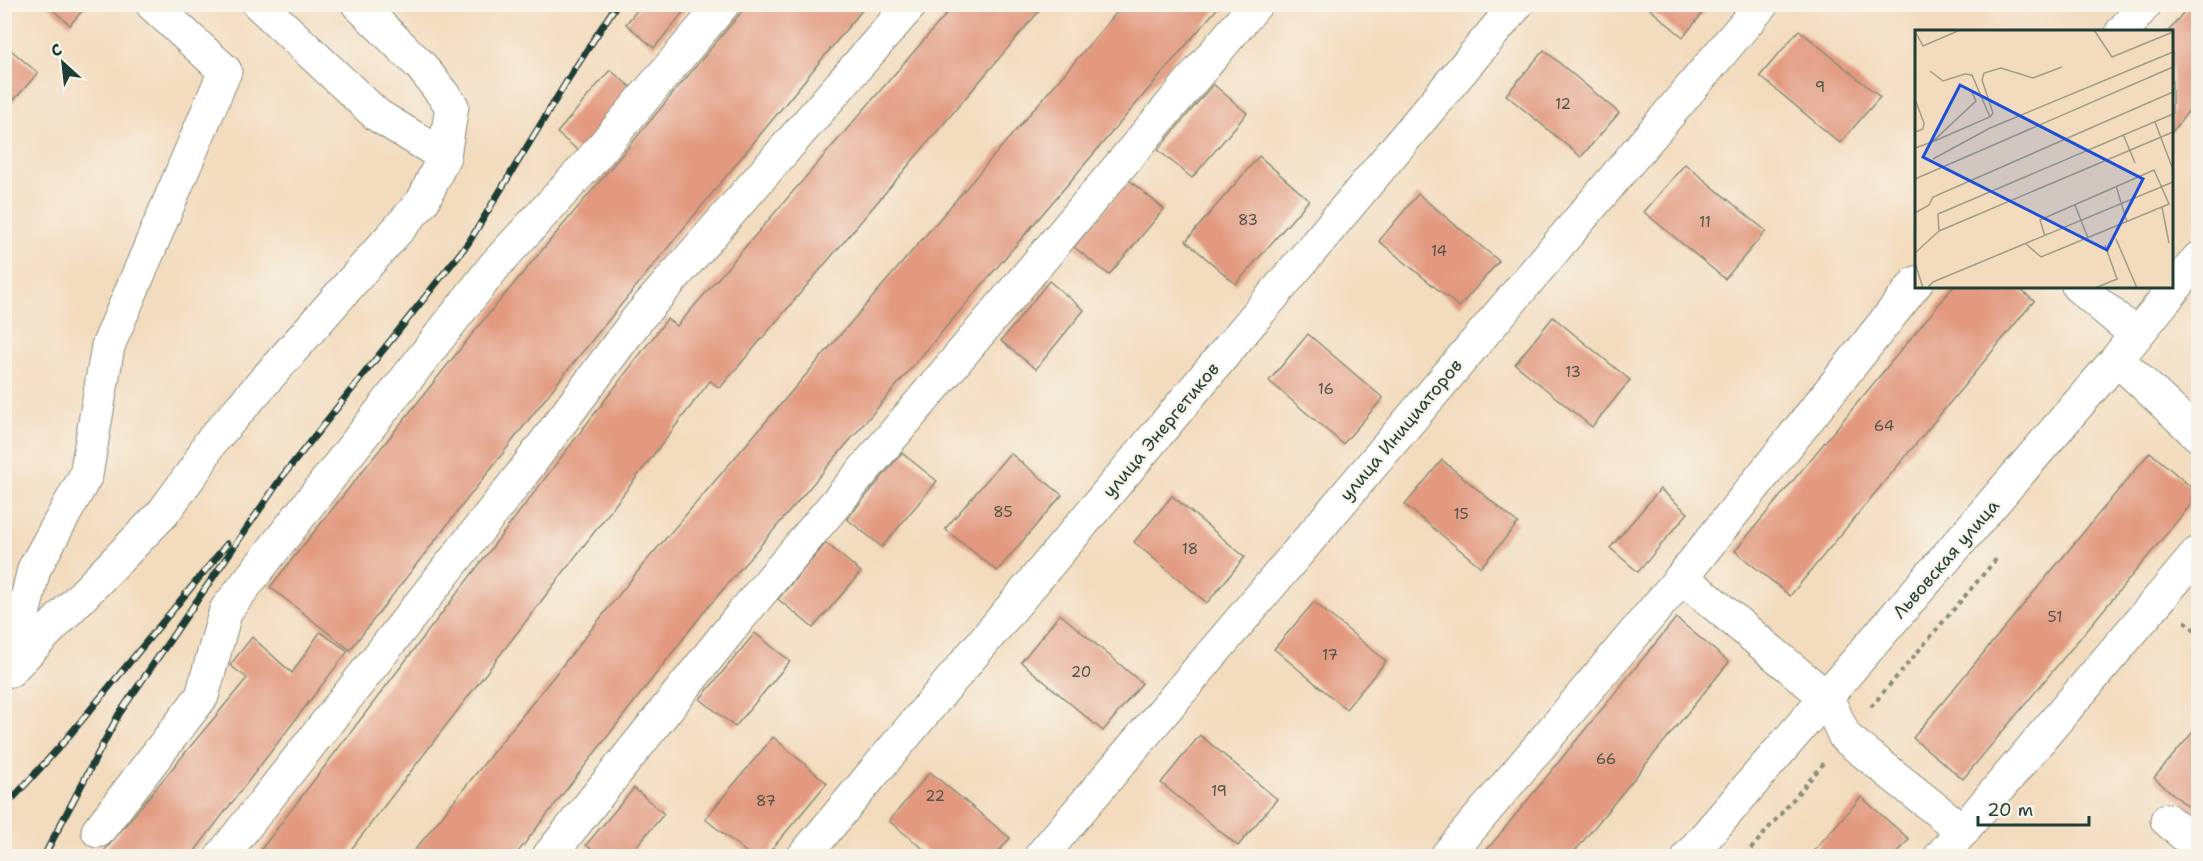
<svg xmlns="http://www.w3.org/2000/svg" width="2203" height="861" viewBox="0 0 2203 861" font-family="'Shantell Sans',sans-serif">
	<rect width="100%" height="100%" fill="#f7f3e8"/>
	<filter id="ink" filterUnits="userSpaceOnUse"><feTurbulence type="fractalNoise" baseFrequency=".0167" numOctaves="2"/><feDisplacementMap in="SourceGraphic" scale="12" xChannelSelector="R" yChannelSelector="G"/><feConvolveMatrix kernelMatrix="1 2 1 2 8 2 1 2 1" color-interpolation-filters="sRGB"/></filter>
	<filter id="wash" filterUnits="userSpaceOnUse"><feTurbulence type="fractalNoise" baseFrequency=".008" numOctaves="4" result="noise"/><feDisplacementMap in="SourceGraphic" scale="24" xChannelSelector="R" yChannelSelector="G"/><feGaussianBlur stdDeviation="1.35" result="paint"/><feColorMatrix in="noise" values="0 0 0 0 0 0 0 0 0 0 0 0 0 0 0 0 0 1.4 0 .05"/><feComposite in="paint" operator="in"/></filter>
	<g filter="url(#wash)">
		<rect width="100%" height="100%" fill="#f3dbbe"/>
		<g id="blocks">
			<g fill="#e2997f">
				<polygon points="46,4 88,4 70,25"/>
				<polygon points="642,4 690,4 654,48 626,24"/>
				<polygon points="748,4 867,4 562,377 350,650 270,587 481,323"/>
				<polygon points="955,4 1045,4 720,388 710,381 346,856 256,856 667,319 677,326"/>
				<polygon points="1124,4 1221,4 703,613 515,856 410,856 642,566"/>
				<polygon points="1644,4 1710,4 1683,37"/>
				<polygon points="2190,4 2198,4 2198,99 2172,132 2172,32 2168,32"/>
				<polygon points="1799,30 1880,97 1840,143 1760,76"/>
				<polygon points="4,44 38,73 4,111"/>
				<polygon points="1544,50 1619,113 1581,157 1506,95"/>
				<polygon points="610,70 632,88 579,151 557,133"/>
				<polygon points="1213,84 1247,113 1192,178 1158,150"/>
				<polygon points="1259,156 1309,200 1236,284 1186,241"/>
				<polygon points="1685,164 1766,231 1725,279 1644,212"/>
				<polygon points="1129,180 1164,209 1109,275 1074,247"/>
				<polygon points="1418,194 1499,261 1459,307 1379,241"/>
				<polygon points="1049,281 1084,310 1036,369 1001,341"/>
				<polygon points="1954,286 2016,286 2034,301 1790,596 1735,551"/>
				<polygon points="1553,317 1630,380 1592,427 1515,364"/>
				<polygon points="1308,334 1383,398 1343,444 1269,381"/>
				<polygon points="2150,452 2198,493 2198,496 1963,779 1913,738"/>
				<polygon points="902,453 937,481 882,547 847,519"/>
				<polygon points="1010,453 1062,495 997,571 945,529"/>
				<polygon points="1442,460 1518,523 1481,567 1405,505"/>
				<polygon points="1660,489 1688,513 1638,572 1610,548"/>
				<polygon points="1172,496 1245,557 1207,603 1134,542"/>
				<polygon points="826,543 861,572 813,628 778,599"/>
				<polygon points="1314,602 1386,661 1346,709 1274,649"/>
				<polygon points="1060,614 1142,683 1103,731 1021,662"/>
				<polygon points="1676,618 1729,662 1571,856 1482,856"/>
				<polygon points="320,632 348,651 191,856 100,856 247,678 230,665 252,637 292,673"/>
				<polygon points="755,633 790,661 735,727 700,699"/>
				<polygon points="2198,726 2198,815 2154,778"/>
				<polygon points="1200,735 1277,799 1238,846 1161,783"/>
				<polygon points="773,737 827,783 766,856 751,856 705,819"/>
				<polygon points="930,772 1010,838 995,856 932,856 889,821"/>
				<polygon points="634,788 664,814 628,856 600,856 586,845"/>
				<polygon points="1861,797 1909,839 1895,856 1809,856"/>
			</g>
		</g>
	</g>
	<g filter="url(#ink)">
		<use href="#blocks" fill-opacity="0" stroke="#898c79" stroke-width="1.5"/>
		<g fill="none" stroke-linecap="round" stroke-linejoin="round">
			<defs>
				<g id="minor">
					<polyline points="259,4 377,115 444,156"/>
					<polyline points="2122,32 2145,4"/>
					<polyline points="2078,286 2136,335 2117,359 2198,435"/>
					<polyline points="1682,577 1827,698 1845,737 1963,831"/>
					<polyline points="10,670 163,513 198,465 209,444 423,201 444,156 452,106 421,66 358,4"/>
					<polyline points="10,670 34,569 86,475 108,346 225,71 152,4"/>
					<polyline points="2167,820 2198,847"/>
					<polyline points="98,831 202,696 226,610 496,264 589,163 723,4"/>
					<polyline points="222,856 519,478 639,317 911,4"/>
					<polyline points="549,856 740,617 1256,4"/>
					<polyline points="804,856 1517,4"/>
					<polyline points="1041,856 1762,4"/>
					<polyline points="1447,856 1682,577 1916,283"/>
					<polyline points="1689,856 2117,359 2198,259"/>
					<polyline points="1941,856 2198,553"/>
				</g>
			</defs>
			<use href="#minor" stroke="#898c79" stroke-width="35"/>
			<g stroke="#898c79" stroke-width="4" stroke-dasharray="4.5 4.5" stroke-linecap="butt">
				<polyline points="2185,621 2198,633"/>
				<polyline points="1871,707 1998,557"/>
				<polyline points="1745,856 1824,763"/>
			</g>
			<use href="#minor" stroke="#fff" stroke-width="33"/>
			<defs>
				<g id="rail">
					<polyline points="4,808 63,743 227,544"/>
					<polyline points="44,856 119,714 282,477 469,242 570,76 617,4"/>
				</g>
			</defs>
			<use href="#rail" stroke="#1f3d34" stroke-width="7"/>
			<use href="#rail" stroke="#f7f3e8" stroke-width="4.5" stroke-dasharray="14" stroke-linecap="butt"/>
		</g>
	</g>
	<g text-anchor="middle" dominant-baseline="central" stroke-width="4.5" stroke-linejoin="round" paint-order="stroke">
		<g font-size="15" fill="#505447">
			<text x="1820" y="87">9</text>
			<text x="1563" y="104">12</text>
			<text x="1248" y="220">83</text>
			<text x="1705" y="222">11</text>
			<text x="1439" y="251">14</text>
			<text x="1573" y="372">13</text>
			<text x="1326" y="389">16</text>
			<text x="1884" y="426">64</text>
			<text x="1003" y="512">85</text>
			<text x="1461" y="514">15</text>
			<text x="1190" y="549">18</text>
			<text x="2055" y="617">51</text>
			<text x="1330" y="655">17</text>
			<text x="1081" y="672">20</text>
			<text x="1606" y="759">66</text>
			<text x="1219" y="791">19</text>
			<text x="935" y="796">22</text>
			<text x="766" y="801">87</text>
		</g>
		<g font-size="18" fill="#1f3d34" stroke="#f7f3e8">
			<text transform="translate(1161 430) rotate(-50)">улица Энергетиков</text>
			<text transform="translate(1401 430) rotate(-50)">улица Инициаторов</text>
			<text transform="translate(1946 559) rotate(-49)">Львовская улица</text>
		</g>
	</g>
	<g transform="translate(1915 30)">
		<rect width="258" height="258" fill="#f3dbbe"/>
		<path fill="none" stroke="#9e9c87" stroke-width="1.5" d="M179 0 197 27 258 2M0 1 8 16 45 0M15 41 28 51 50 44 57 45 75 87M0 69 9 93 8 99 0 102M240 92 257 137M208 104 220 133M17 112 75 87 78 83 67 50 69 43 86 38 118 48 147 37M0 118 17 112 61 71 57 62M18 129 75 98 258 22M0 149 258 37M201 156 212 192M160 175 173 208M247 177 254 213M0 183 14 175 18 167 258 62M24 201 258 102M201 209 222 258M111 214 126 227 254 174 239 140 125 190 130 206M0 223 24 201 23 184 258 84M0 233 8 258M12 258 18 252 258 152M180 258 202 249 190 215"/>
		<path fill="#1d4ed8" fill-opacity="0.15" stroke="#1d4ed8" stroke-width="3" d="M45 55 228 149 192 220 8 127Z"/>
		<rect width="258" height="258" fill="none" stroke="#1f3d34" stroke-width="3"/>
	</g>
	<rect width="2203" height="861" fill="none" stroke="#f7f3e8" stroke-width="24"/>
	<g transform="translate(63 63) rotate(333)" stroke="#f7f3e8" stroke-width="4.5" paint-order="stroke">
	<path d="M0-4.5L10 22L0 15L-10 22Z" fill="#1f3d34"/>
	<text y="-9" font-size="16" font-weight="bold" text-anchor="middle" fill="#1f3d34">С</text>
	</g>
	<path d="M1978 816v9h111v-9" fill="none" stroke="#1f3d34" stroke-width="3"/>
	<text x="1987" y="816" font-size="18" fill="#1f3d34" stroke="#f7f3e8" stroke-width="4.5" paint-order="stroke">20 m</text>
</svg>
